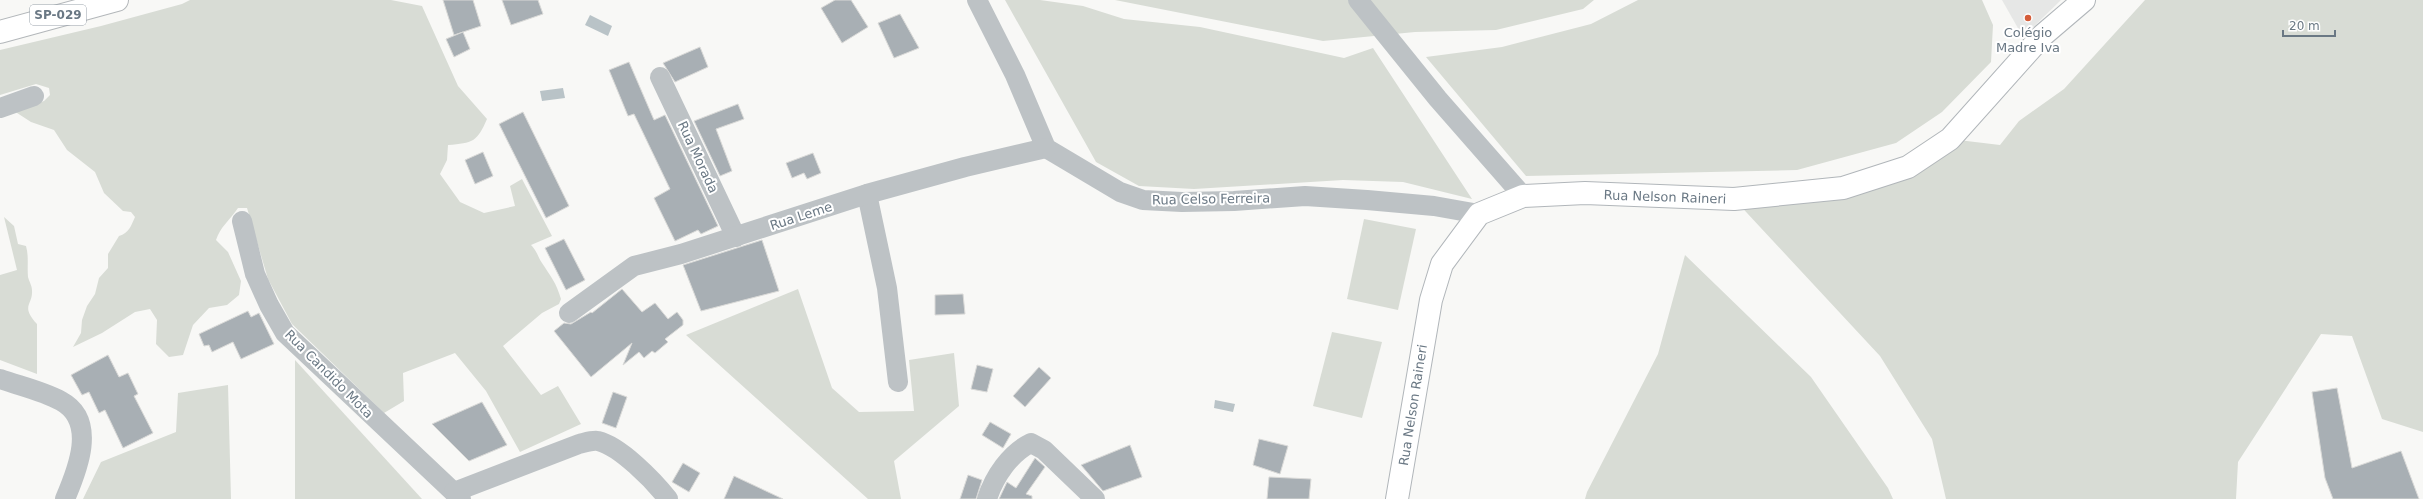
<svg xmlns="http://www.w3.org/2000/svg" width="2423" height="499" viewBox="0 0 2423 499" font-family="'DejaVu Sans',sans-serif">
	<rect width="100%" height="100%" fill="#f8f8f6"/>
	<polygon fill="#e6e7e6" points="2002,0 2061,0 2023,37"/>
	<g fill="#d8dcd5">
		<path d="M190 0H391L422 6 458 86 487 119C477 142 473 143 448 145L447 160 440 174 460 202 484 213 515 206 510 186 522 179 552 236 531 245C539 254 537 256 542 263 551 277 556 282 561 299L559 304 542 313 503 346 541 395 558 386 581 424 520 452 486 391 455 353 403 373 404 401 384 413 292 324 268 279 247 208H238C230 220 220 227 216 240L228 252 241 281 239 295 227 305 209 308 193 325 183 355 169 357 156 344 157 320 150 309 135 312 102 333 73 347 81 333 82 320 87 306 95 294 99 278 108 268V254L119 236C129 233 131 226 135 217L131 212 123 211 104 193 95 172 67 150 54 130 31 122 14 111 44 101 50 95 49 88 36 84 0 95V50L101 26 182 4Z"/>
		<polygon points="1005,0 1040,0 1083,6 1124,19 1200,27 1344,58 1373,48 1472,199 1403,182 1343,180 1194,189 1139,186 1096,162"/>
		<polygon points="1115,0 1594,0 1583,9 1496,30 1415,32 1323,41"/>
		<polygon points="1638,0 1982,0 1993,25 1991,62 1942,112 1896,143 1797,170 1526,176 1426,57 1502,47 1591,24"/>
		<polygon points="2145,0 2423,0 2423,432 2382,419 2352,336 2321,334 2238,462 2236,499 1946,499 1932,439 1880,356 1734,199 1843,188 1950,139 2000,145 2019,121 2064,89"/>
		<path d="M4 217 14 226 18 244 26 246C29 256 27 267 28 277 29 281 32 286 32 290 33 306 20 305 37 324V374L0 360V275L17 270Z"/>
		<polygon points="1364,219 1416,229 1398,310 1347,299"/>
		<polygon points="1685,255 1811,377 1888,488 1893,499 1585,499 1587,492 1658,354"/>
		<polygon points="798,289 832,388 859,412 914,411 909,360 954,353 959,406 894,461 901,499 868,499 686,335"/>
		<polygon points="1332,332 1382,342 1362,418 1313,406"/>
		<polygon points="295,360 422,499 295,499"/>
		<polygon points="228,385 231,499 83,499 101,462 176,432 178,393"/>
	</g>
	<g fill="#b9c3c7">
		<polygon points="590,15 612,26 608,36 585,25"/>
		<polygon points="563,88 565,98 542,101 540,91"/>
		<polygon points="1215,400 1235,404 1233,412 1214,408"/>
	</g>
	<g fill="#a8afb4" stroke="#dadad8">
		<polygon points="443,0 473,0 481,26 454,35"/>
		<polygon points="502,0 538,0 543,14 511,25"/>
		<polygon points="835,0 851,0 868,27 842,43 821,8"/>
		<polygon points="900,14 919,48 894,58 878,23"/>
		<polygon points="463,32 470,49 454,57 446,39"/>
		<polygon points="700,47 708,67 675,82 663,63"/>
		<polygon points="629,62 654,120 665,115 718,226 701,234 698,230 675,241 654,198 670,189 634,114 628,116 609,70"/>
		<polygon points="738,104 744,119 716,129 732,171 720,176 694,121"/>
		<polygon points="523,112 569,206 546,218 499,124"/>
		<polygon points="483,152 493,176 475,184 465,160"/>
		<polygon points="813,153 821,173 807,179 804,173 792,178 786,163"/>
		<polygon points="564,239 585,280 566,290 545,248"/>
		<polygon points="762,240 779,291 701,311 683,265"/>
		<polygon points="622,289 642,312 655,303 668,319 677,312 683,320 683,325 665,339 668,342 655,353 652,351 644,358 639,352 623,365 632,343 591,377 554,331 564,323 571,324 591,312 592,313"/>
		<polygon points="963,294 965,314 935,315 935,295"/>
		<polygon points="248,311 251,317 259,313 274,344 241,359 233,342 212,352 209,345 204,346 199,334"/>
		<polygon points="108,355 119,377 128,373 138,394 134,396 153,433 123,448 105,410 99,413 89,392 82,395 71,375"/>
		<polygon points="977,365 993,369 987,392 971,389"/>
		<polygon points="1039,367 1051,378 1025,407 1013,396"/>
		<polygon points="2337,388 2352,468 2401,451 2419,499 2333,499 2325,478 2312,392"/>
		<polygon points="613,392 627,397 616,428 602,423"/>
		<polygon points="482,402 507,445 469,461 432,424"/>
		<polygon points="990,422 1011,434 1003,448 982,435"/>
		<polygon points="1259,439 1288,446 1280,474 1253,465"/>
		<polygon points="1130,445 1142,477 1103,491 1081,465"/>
		<polygon points="1035,458 1045,467 1026,494 1032,496 1032,499 999,499 1007,482 1016,488"/>
		<polygon points="683,463 700,473 689,492 672,482"/>
		<polygon points="968,475 982,480 976,499 960,499"/>
		<polygon points="734,476 783,499 724,499"/>
		<polygon points="1269,477 1311,479 1309,499 1267,499"/>
	</g>
	<g fill="none" stroke-linecap="round" stroke-linejoin="round">
		<defs>
			<polyline id="major" points="1397,499 1431,300 1442,264 1479,214 1523,196 1585,193 1734,199 1843,188 1908,167 1950,139 2043,35 2084,0"/>
			<polyline id="highway" points="0,32 117,0"/>
		</defs>
		<use href="#major" stroke="#b1b6ba" stroke-width="24"/>
		<use href="#highway" stroke="#b3b7ba" stroke-width="24"/>
		<g stroke="#bdc2c5" stroke-width="20">
			<polyline points="977,0 1015,75 1046,148 1120,192 1143,200 1182,202 1234,201 1305,196 1367,200 1434,206 1479,214"/>
			<polyline points="1358,0 1438,99 1523,196"/>
			<polyline points="660,77 736,237"/>
			<polyline points="0,108 34,96"/>
			<polyline points="867,194 887,288 898,382"/>
			<polyline points="242,221 255,274 269,305 285,333 461,499"/>
			<polyline points="569,313 634,266 681,254 867,194 965,167 1046,148"/>
			<path d="M0 379C20 386 43 391 61 401 98 421 77 471 65 499"/>
			<path d="M454 492 579 444C584 443 592 440 598 441 620 446 654 481 668 499"/>
			<path d="M987 499C994 477 1010 453 1031 443L1044 450 1095 499"/>
		</g>
		<use href="#major" stroke="#fff" stroke-width="22"/>
		<use href="#highway" stroke="#fff" stroke-width="22"/>
	</g>
	<circle fill="#d45d3a" stroke="#fff" stroke-width="1.5" cx="2028" cy="18" r="4"/>
	<g text-anchor="middle" dominant-baseline="central" stroke-width="4" stroke-linejoin="round" paint-order="stroke">
		<rect fill="#fff" stroke="#97a0a9" stroke-width="1" x="30" y="5" width="56" height="20" rx="3"/>
		<g font-size="12" font-weight="bold" fill="#6a7884">
			<text x="58" y="15">SP-029</text>
		</g>
		<g font-size="13" fill="#6a7884" stroke="#fff">
			<text x="2028" y="32">Colégio<tspan x="2028" dy="15">Madre Iva</tspan></text>
		</g>
		<g font-size="13" fill="#6a7884" stroke="#fff">
			<text transform="translate(698 157) rotate(65)">Rua Morada</text>
			<text transform="translate(1665 197) rotate(2)">Rua Nelson Raineri</text>
			<text transform="translate(1211 199) rotate(-1)">Rua Celso Ferreira</text>
			<text transform="translate(801 216) rotate(-18)">Rua Leme</text>
			<text transform="translate(329 374) rotate(45)">Rua Candido Mota</text>
			<text transform="translate(1413 405) rotate(-81)">Rua Nelson Raineri</text>
		</g>
	</g>
	<path d="M2283 30v6h52v-6" fill="none" stroke="#6a7884" stroke-width="2"/>
	<text x="2289" y="30" font-size="12" fill="#6a7884" stroke="#ffffff" stroke-width="3" paint-order="stroke">20 m</text>
</svg>
